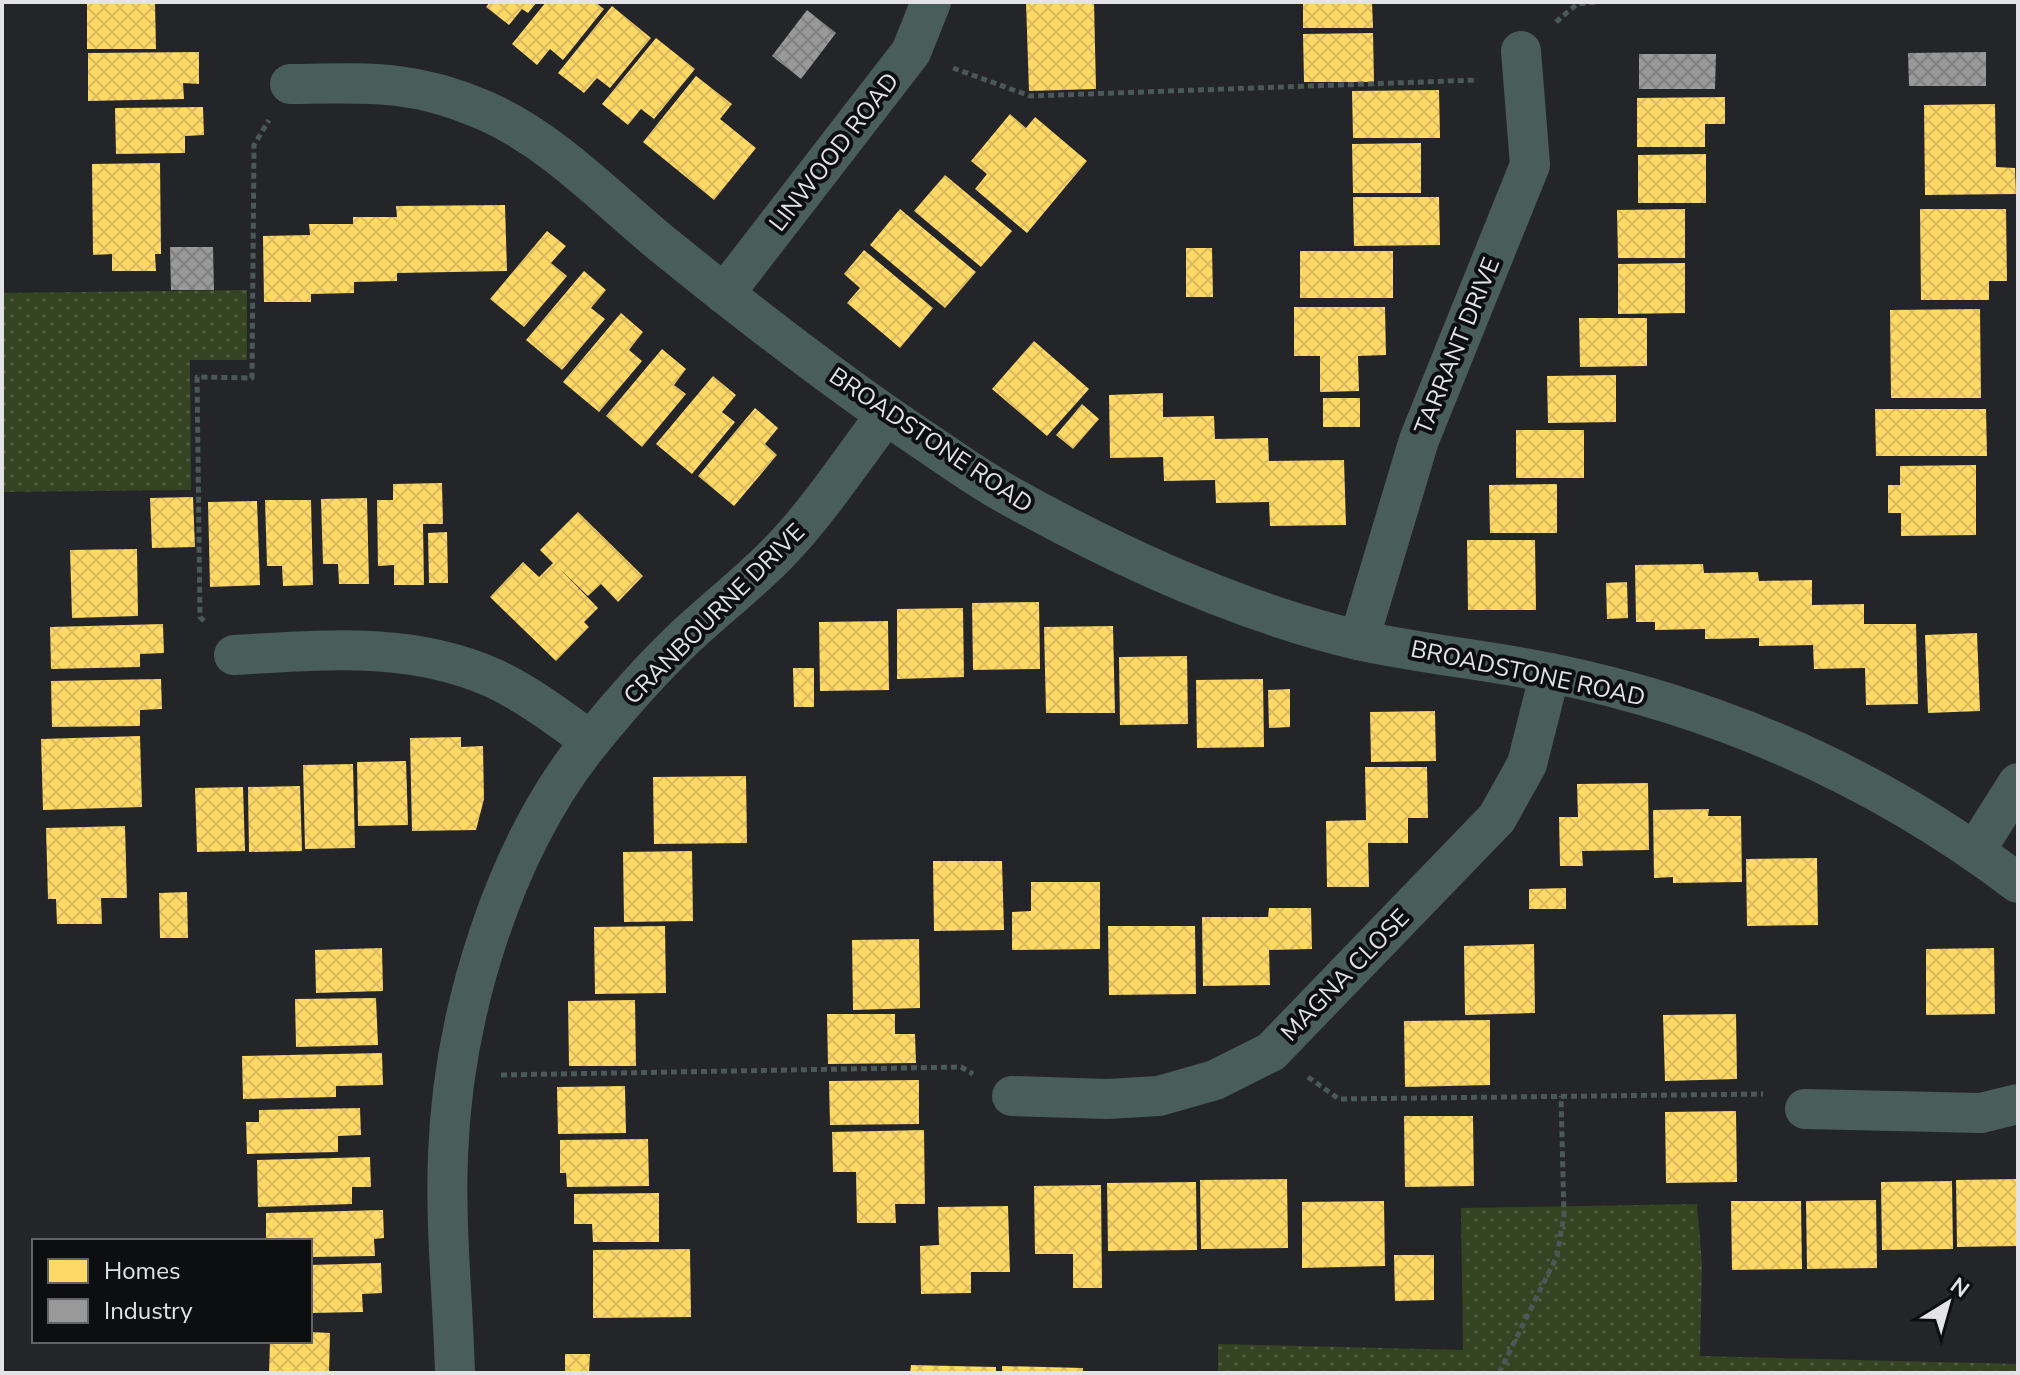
<svg xmlns="http://www.w3.org/2000/svg" width="2020" height="1375" viewBox="0 0 2020 1375" font-family="'Nunito Sans',sans-serif">
	<defs>
		<pattern id="green-dots" width="8" height="8" patternUnits="userSpaceOnUse" patternTransform="scale(2)"><rect width="8" height="8" fill="#344321"/><path d="M2 2h.1M6 6h.1" fill="none" stroke="#515e41" stroke-width="1.8" stroke-linecap="round"/></pattern>
		<pattern id="homes-cross-hatch" width="8" height="8" patternUnits="userSpaceOnUse" patternTransform="scale(2)"><rect width="8" height="8" fill="#ffd966"/><path d="M0 0l8 8M0 8l8-8" fill="none" stroke="#dabb5f"/></pattern>
		<pattern id="industry-cross-hatch" width="8" height="8" patternUnits="userSpaceOnUse" patternTransform="scale(2)"><rect width="8" height="8" fill="#999"/><path d="M0 0l8 8M0 8l8-8" fill="none" stroke="#808080"/></pattern>
	</defs>
	<rect width="100%" height="100%" fill="#242528"/>
	<g fill="url(#green-dots)">
		<polygon points="247,290 247,360 190,360 191,490 2,492 2,293"/>
		<polygon points="1697,1204 1702,1264 1700,1356 2018,1364 2018,1373 1218,1373 1218,1344 1463,1350 1461,1208"/>
	</g>
	<g fill="url(#homes-cross-hatch)">
		<polygon points="87,2 155,2 156,49 87,49"/>
		<polygon points="490,2 537,2 528,13 522,9 509,25 486,7"/>
		<polygon points="546,2 595,2 604,9 563,60 550,49 537,65 512,44"/>
		<polygon points="1026,2 1094,2 1096,89 1029,91"/>
		<polygon points="1303,2 1372,2 1373,28 1303,28"/>
		<polygon points="612,6 651,38 610,88 597,78 584,93 558,73"/>
		<polygon points="1373,33 1374,82 1304,82 1303,34"/>
		<polygon points="656,38 695,69 654,119 641,109 628,125 602,104"/>
		<polygon points="199,52 199,84 183,83 184,99 88,101 88,53"/>
		<polygon points="696,76 732,104 720,119 756,148 714,200 643,142"/>
		<polygon points="1439,90 1440,138 1353,138 1352,91"/>
		<polygon points="1725,97 1725,124 1705,124 1705,147 1637,147 1637,98"/>
		<polygon points="1995,104 1996,167 2015,168 2016,194 1925,195 1924,105"/>
		<polygon points="203,107 204,135 185,136 185,153 116,154 115,108"/>
		<polygon points="1010,114 1026,128 1035,117 1087,161 1027,233 975,189 987,174 971,161"/>
		<polygon points="1421,143 1421,193 1353,193 1352,144"/>
		<polygon points="1706,154 1706,203 1638,203 1638,155"/>
		<polygon points="160,163 161,254 155,254 156,271 112,271 112,254 93,255 92,164"/>
		<polygon points="945,175 1012,231 981,267 914,211"/>
		<polygon points="1353,197 1439,197 1440,245 1354,246"/>
		<polygon points="505,205 507,271 397,273 397,281 354,282 354,293 311,294 311,302 264,302 263,236 310,235 309,224 353,224 353,217 397,217 396,206"/>
		<polygon points="900,209 976,272 945,308 870,245"/>
		<polygon points="1685,209 1685,258 1618,258 1617,210"/>
		<polygon points="1920,209 2006,209 2007,281 1989,281 1989,300 1921,300"/>
		<polygon points="547,231 566,246 551,263 567,276 524,327 490,299"/>
		<polygon points="1186,248 1212,248 1213,297 1186,297"/>
		<polygon points="864,250 933,308 900,348 847,303 860,288 844,274"/>
		<rect x="1300" y="251" width="93" height="47"/>
		<polygon points="1685,263 1685,313 1618,314 1618,264"/>
		<polygon points="584,271 606,290 591,308 605,319 562,370 526,340"/>
		<polygon points="1294,307 1385,307 1386,355 1358,356 1359,391 1320,392 1320,356 1294,356"/>
		<polygon points="1980,309 1981,398 1891,398 1890,310"/>
		<polygon points="621,313 643,332 629,350 642,361 599,412 563,382"/>
		<polygon points="1579,318 1647,318 1647,366 1580,367"/>
		<polygon points="1034,341 1089,389 1047,436 992,389"/>
		<polygon points="662,349 686,369 674,385 686,394 642,447 606,416"/>
		<polygon points="1616,375 1616,422 1548,423 1547,376"/>
		<polygon points="713,376 736,395 722,412 735,422 692,474 656,444"/>
		<polygon points="1163,393 1163,417 1214,416 1215,439 1268,438 1269,461 1344,460 1346,525 1270,526 1269,502 1216,503 1215,480 1164,481 1163,457 1110,458 1109,395"/>
		<rect x="1323" y="398" width="37" height="29"/>
		<polygon points="1082,404 1099,419 1073,449 1056,435"/>
		<polygon points="755,408 778,428 765,444 777,455 734,506 698,476"/>
		<polygon points="1875,409 1986,409 1987,456 1876,456"/>
		<rect x="1516" y="430" width="68" height="48"/>
		<polygon points="1976,465 1976,535 1901,536 1901,513 1888,513 1888,485 1900,485 1900,466"/>
		<polygon points="442,483 443,524 423,524 424,585 394,585 394,565 378,566 377,500 393,500 393,484"/>
		<polygon points="1557,484 1557,533 1490,533 1489,485"/>
		<polygon points="193,497 195,547 152,548 150,498"/>
		<polygon points="367,498 369,584 339,584 338,564 323,564 321,499"/>
		<polygon points="265,500 311,500 313,585 283,586 282,566 267,566"/>
		<polygon points="257,501 260,585 210,587 208,502"/>
		<polygon points="578,512 643,576 618,602 601,584 588,596 559,568 598,608 584,622 589,627 556,661 490,597 523,562 539,577 553,563 540,550"/>
		<polygon points="447,532 448,583 429,583 428,533"/>
		<polygon points="1467,540 1535,540 1536,610 1468,610"/>
		<polygon points="137,549 138,616 72,618 70,550"/>
		<polygon points="1703,564 1704,573 1758,572 1759,581 1812,580 1812,605 1864,604 1864,624 1916,624 1918,704 1866,705 1865,668 1814,669 1813,645 1759,646 1759,638 1705,639 1705,629 1655,630 1655,622 1636,622 1635,565"/>
		<polygon points="1627,582 1628,618 1607,619 1606,583"/>
		<polygon points="1039,602 1040,669 973,670 972,603"/>
		<polygon points="963,608 964,677 897,679 897,609"/>
		<polygon points="888,621 889,690 820,691 819,622"/>
		<polygon points="163,624 164,653 140,654 140,667 51,669 50,627"/>
		<polygon points="1113,626 1115,713 1046,713 1044,627"/>
		<polygon points="1977,633 1980,711 1928,713 1925,635"/>
		<polygon points="1187,656 1188,724 1120,725 1119,657"/>
		<polygon points="793,668 814,668 814,707 794,707"/>
		<polygon points="161,679 162,709 140,710 140,726 52,727 51,681"/>
		<polygon points="1263,679 1264,747 1197,748 1196,680"/>
		<polygon points="1290,689 1290,727 1269,728 1268,690"/>
		<polygon points="1435,711 1436,761 1371,762 1370,712"/>
		<polygon points="140,736 142,807 43,810 41,739"/>
		<polygon points="461,737 461,747 483,746 484,799 476,830 412,831 410,738"/>
		<polygon points="406,761 408,825 358,826 357,762"/>
		<polygon points="353,764 355,848 305,849 303,765"/>
		<polygon points="1365,767 1427,767 1428,818 1408,818 1408,843 1368,843 1369,887 1327,887 1326,821 1366,820"/>
		<polygon points="746,776 747,843 654,844 653,777"/>
		<polygon points="1648,783 1649,850 1582,851 1583,866 1560,866 1559,817 1578,817 1577,784"/>
		<polygon points="300,786 302,851 249,852 248,787"/>
		<polygon points="243,787 245,851 197,852 195,788"/>
		<polygon points="1709,809 1708,816 1741,816 1742,882 1673,883 1673,877 1654,878 1653,810"/>
		<polygon points="125,826 127,898 101,898 102,924 57,924 56,899 48,899 46,828"/>
		<polygon points="692,851 693,921 624,922 623,852"/>
		<polygon points="1817,858 1818,925 1747,926 1746,859"/>
		<polygon points="933,861 1002,861 1004,930 934,931"/>
		<polygon points="1031,882 1100,882 1100,949 1012,950 1012,912 1031,911"/>
		<polygon points="1566,888 1566,909 1529,909 1529,889"/>
		<polygon points="187,892 188,938 160,938 159,893"/>
		<polygon points="1269,908 1311,908 1312,949 1269,950 1270,985 1203,986 1202,917 1268,917"/>
		<polygon points="665,926 666,993 595,994 594,927"/>
		<polygon points="1108,926 1195,926 1196,994 1109,995"/>
		<polygon points="919,939 920,1008 853,1010 852,940"/>
		<polygon points="1534,944 1535,1013 1465,1015 1464,946"/>
		<polygon points="382,948 383,991 316,993 315,950"/>
		<polygon points="1994,948 1995,1014 1926,1015 1926,949"/>
		<polygon points="376,998 378,1045 296,1047 295,999"/>
		<polygon points="635,1000 636,1066 569,1066 568,1001"/>
		<polygon points="827,1014 895,1014 895,1034 915,1034 916,1063 828,1064"/>
		<polygon points="1736,1014 1737,1079 1665,1081 1663,1015"/>
		<polygon points="1490,1020 1490,1085 1405,1087 1404,1021"/>
		<polygon points="382,1053 383,1085 336,1086 336,1097 243,1099 242,1056"/>
		<polygon points="919,1080 919,1124 830,1125 829,1081"/>
		<polygon points="625,1086 626,1133 558,1134 557,1087"/>
		<polygon points="360,1108 361,1135 338,1136 338,1152 247,1154 246,1122 259,1122 259,1110"/>
		<polygon points="1736,1111 1737,1182 1666,1183 1665,1112"/>
		<polygon points="1404,1116 1473,1116 1474,1186 1405,1187"/>
		<polygon points="924,1130 925,1204 895,1204 896,1223 857,1223 856,1172 833,1172 832,1132"/>
		<polygon points="648,1139 649,1186 567,1187 566,1173 560,1173 560,1140"/>
		<polygon points="370,1157 371,1187 352,1187 352,1204 258,1207 257,1160"/>
		<polygon points="1287,1179 1288,1248 1201,1249 1200,1180"/>
		<polygon points="2018,1179 2018,1246 1957,1247 1956,1180"/>
		<polygon points="1952,1181 1953,1249 1882,1250 1881,1182"/>
		<polygon points="1196,1182 1197,1250 1108,1251 1107,1183"/>
		<polygon points="1101,1185 1102,1288 1073,1288 1073,1254 1035,1254 1034,1186"/>
		<polygon points="659,1193 659,1242 593,1242 592,1224 574,1224 574,1194"/>
		<polygon points="1876,1200 1877,1268 1807,1269 1806,1201"/>
		<polygon points="1384,1201 1385,1266 1302,1268 1302,1202"/>
		<polygon points="1731,1201 1801,1201 1802,1269 1732,1270"/>
		<polygon points="1008,1206 1010,1272 971,1272 971,1293 921,1294 920,1246 939,1245 938,1207"/>
		<polygon points="383,1210 384,1238 374,1239 375,1256 310,1257 310,1241 266,1241 266,1213"/>
		<polygon points="690,1249 691,1317 593,1318 593,1250"/>
		<polygon points="1394,1255 1434,1255 1434,1300 1395,1301"/>
		<polygon points="381,1263 382,1293 362,1294 363,1312 310,1313 310,1265"/>
		<polygon points="310,1332 330,1333 329,1373 269,1373 270,1341 310,1341"/>
		<polygon points="565,1354 590,1354 589,1373 565,1373"/>
		<polygon points="911,1365 996,1367 996,1373 910,1373"/>
		<polygon points="1002,1366 1083,1368 1083,1373 1002,1373"/>
	</g>
	<g fill="url(#industry-cross-hatch)">
		<polygon points="807,10 836,33 801,79 772,56"/>
		<polygon points="1986,52 1986,86 1909,86 1908,53"/>
		<polygon points="1639,54 1716,54 1715,89 1639,89"/>
		<polygon points="170,247 213,247 214,290 171,290"/>
	</g>
	<g fill="none" stroke-linecap="round" stroke-linejoin="round">
		<g stroke="#4a5857" stroke-width="5" stroke-dasharray="6 4" stroke-linecap="butt">
			<polyline points="1556,22 1577,4 1598,2"/>
			<polyline points="953,68 1030,96 1478,80"/>
			<polyline points="204,621 200,617 197,377 252,378 254,145 269,120"/>
			<polyline points="501,1075 961,1067 973,1074"/>
			<polyline points="1308,1077 1339,1099 1763,1094"/>
			<polyline points="1499,1373 1557,1256 1564,1216 1561,1096"/>
		</g>
		<g stroke="#495d5b" stroke-width="40">
			<path d="M290 84C365 83 410 79 481 109 549 137 605 197 661 243 746 312 834 381 926 442 953 460 979 479 1008 495 1117 556 1236 611 1358 640 1422 654 1487 660 1551 673 1722 708 1879 778 2018 883"/>
			<polyline points="724,294 911,52 931,2"/>
			<polyline points="1359,640 1419,440 1530,165 1521,51"/>
			<path d="M234 655C322 650 410 641 493 678 528 694 560 719 591 741"/>
			<polyline points="1975,851 2018,783"/>
			<polyline points="1012,1096 1107,1099 1159,1096 1215,1080 1271,1052 1497,818 1527,764 1550,673"/>
			<polyline points="1805,1109 1981,1113 2018,1104"/>
			<path d="M455 1373C453 1301 445 1227 448 1155 453 1015 503 847 594 737 620 705 649 672 679 643 711 612 747 585 778 553 819 511 850 462 886 415"/>
		</g>
	</g>
	<g text-anchor="middle" dominant-baseline="central" stroke-width="8" stroke-linejoin="round" paint-order="stroke">
		<g font-size="24" fill="#e3e3e7" stroke="#0d0e10">
			<text transform="translate(834 152) rotate(-52)">LINWOOD ROAD</text>
			<text transform="translate(1457 346) rotate(-68)">TARRANT DRIVE</text>
			<text transform="translate(931 440) rotate(34)">BROADSTONE ROAD</text>
			<text transform="translate(714 614) rotate(-45)">CRANBOURNE DRIVE</text>
			<text transform="translate(1528 673) rotate(12)">BROADSTONE ROAD</text>
			<text transform="translate(1345 975) rotate(-46)">MAGNA CLOSE</text>
		</g>
	</g>
	<rect width="2020" height="1375" fill="none" stroke="#e3e3e7" stroke-width="8"/>
	<rect x="32" y="1239" width="280" height="104" fill="#0d0e10" stroke="#636366" stroke-width="2"/>
	<rect x="48" y="1259" width="40" height="24" fill="#ffd966" stroke="#636366" stroke-width="2"/>
	<text x="104" y="1279" font-size="24" fill="#e3e3e7">Homes</text>
	<rect x="48" y="1299" width="40" height="24" fill="#999999" stroke="#636366" stroke-width="2"/>
	<text x="104" y="1319" font-size="24" fill="#e3e3e7">Industry</text>
	<g transform="translate(1948 1303) rotate(37)" stroke="#0d0e10" stroke-width="6" paint-order="stroke">
	<path d="M0-6L14 30L0 20L-14 30Z" fill="#e3e3e7"/>
	<text y="-12" font-size="22" font-weight="bold" text-anchor="middle" fill="#e3e3e7">N</text>
	</g>
</svg>
